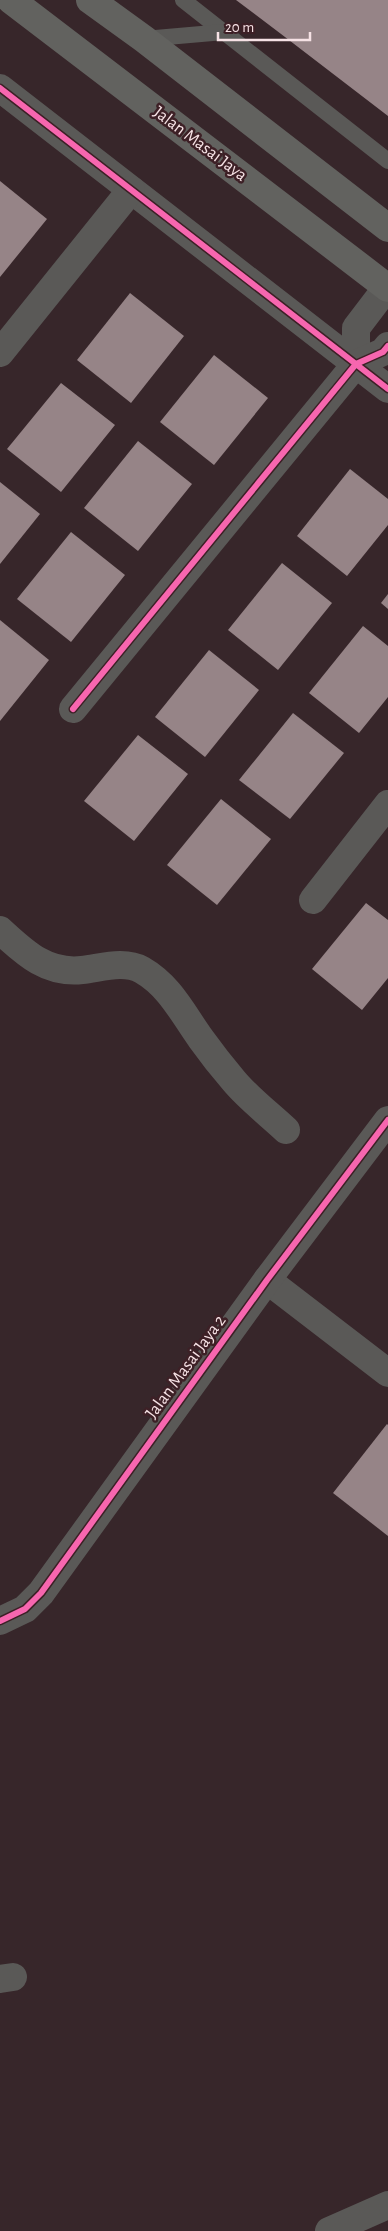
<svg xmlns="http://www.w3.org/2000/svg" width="388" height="2231" viewBox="0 0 388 2231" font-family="'Alegreya Sans',sans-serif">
	<rect width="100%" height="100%" fill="#37262a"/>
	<g fill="#968487">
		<polygon points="236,0 388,0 388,116 285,37"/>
		<polygon points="0,181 47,219 0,277"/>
		<polygon points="130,293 184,336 131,403 77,360"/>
		<polygon points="214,355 268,398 214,465 160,422"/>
		<polygon points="61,383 115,425 61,492 7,449"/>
		<polygon points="138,441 192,484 138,551 84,508"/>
		<polygon points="350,469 388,499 388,525 347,576 297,536"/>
		<polygon points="0,482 40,514 0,564"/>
		<polygon points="71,532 125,575 71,642 17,599"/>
		<polygon points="282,563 332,603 278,670 228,630"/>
		<polygon points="388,594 388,609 381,603"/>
		<polygon points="0,620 49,660 0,721"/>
		<polygon points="363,626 388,646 388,697 359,733 309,693"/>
		<polygon points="209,650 259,690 205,757 155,717"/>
		<polygon points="293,713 344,753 290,819 239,780"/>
		<polygon points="138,735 188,774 134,841 84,801"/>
		<polygon points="221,799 271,839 217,905 167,865"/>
		<polygon points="366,903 388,920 388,978 362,1010 312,969"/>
		<polygon points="387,1424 388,1425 388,1536 333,1493"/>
	</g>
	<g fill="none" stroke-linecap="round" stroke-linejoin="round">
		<g stroke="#5a5957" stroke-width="16">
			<polyline points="183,0 388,161"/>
			<polyline points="144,39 224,32"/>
		</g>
		<g stroke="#5a5957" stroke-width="28">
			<polyline points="0,88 388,389"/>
			<polyline points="0,353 131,190"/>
			<polyline points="356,364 356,328 388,286"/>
			<polyline points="73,709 356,364 383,352 388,346"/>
			<polyline points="313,900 388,804"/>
			<path d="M0 930C24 952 46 974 82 970 101 968 124 960 142 970 170 986 183 1014 201 1039 211 1053 222 1067 234 1081 249 1099 269 1114 286 1130"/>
			<polyline points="267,1280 388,1373"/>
			<polyline points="0,1621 25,1609 41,1593 267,1280 388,1120"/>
			<polyline points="0,1979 13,1977"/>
			<polyline points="329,2231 388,2205"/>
		</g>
		<g stroke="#62625f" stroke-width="28">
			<polyline points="11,0 388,288"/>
			<polyline points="90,0 144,39 388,228"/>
		</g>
		<defs>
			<g id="cycleway">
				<polyline points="0,88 388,389"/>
				<polyline points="73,709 356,364 383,352 388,346"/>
				<polyline points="0,1621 25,1609 41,1593 267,1280 388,1120"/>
			</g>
		</defs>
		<use href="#cycleway" stroke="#3d2026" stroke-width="9"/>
		<use href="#cycleway" stroke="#f766af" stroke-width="6"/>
	</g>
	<g text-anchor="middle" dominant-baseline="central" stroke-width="5" stroke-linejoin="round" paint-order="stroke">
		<g font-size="18" fill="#f6e2e5" stroke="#3d2026">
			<text transform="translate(200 144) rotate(37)">Jalan Masai Jaya</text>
			<text transform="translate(186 1367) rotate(-54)">Jalan Masai Jaya 2</text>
		</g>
	</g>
	<path d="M218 32v8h92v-8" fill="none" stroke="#f6e2e5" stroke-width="2.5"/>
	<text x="225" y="32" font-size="15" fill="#f6e2e5" stroke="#3d2026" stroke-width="4" paint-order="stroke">20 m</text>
</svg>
